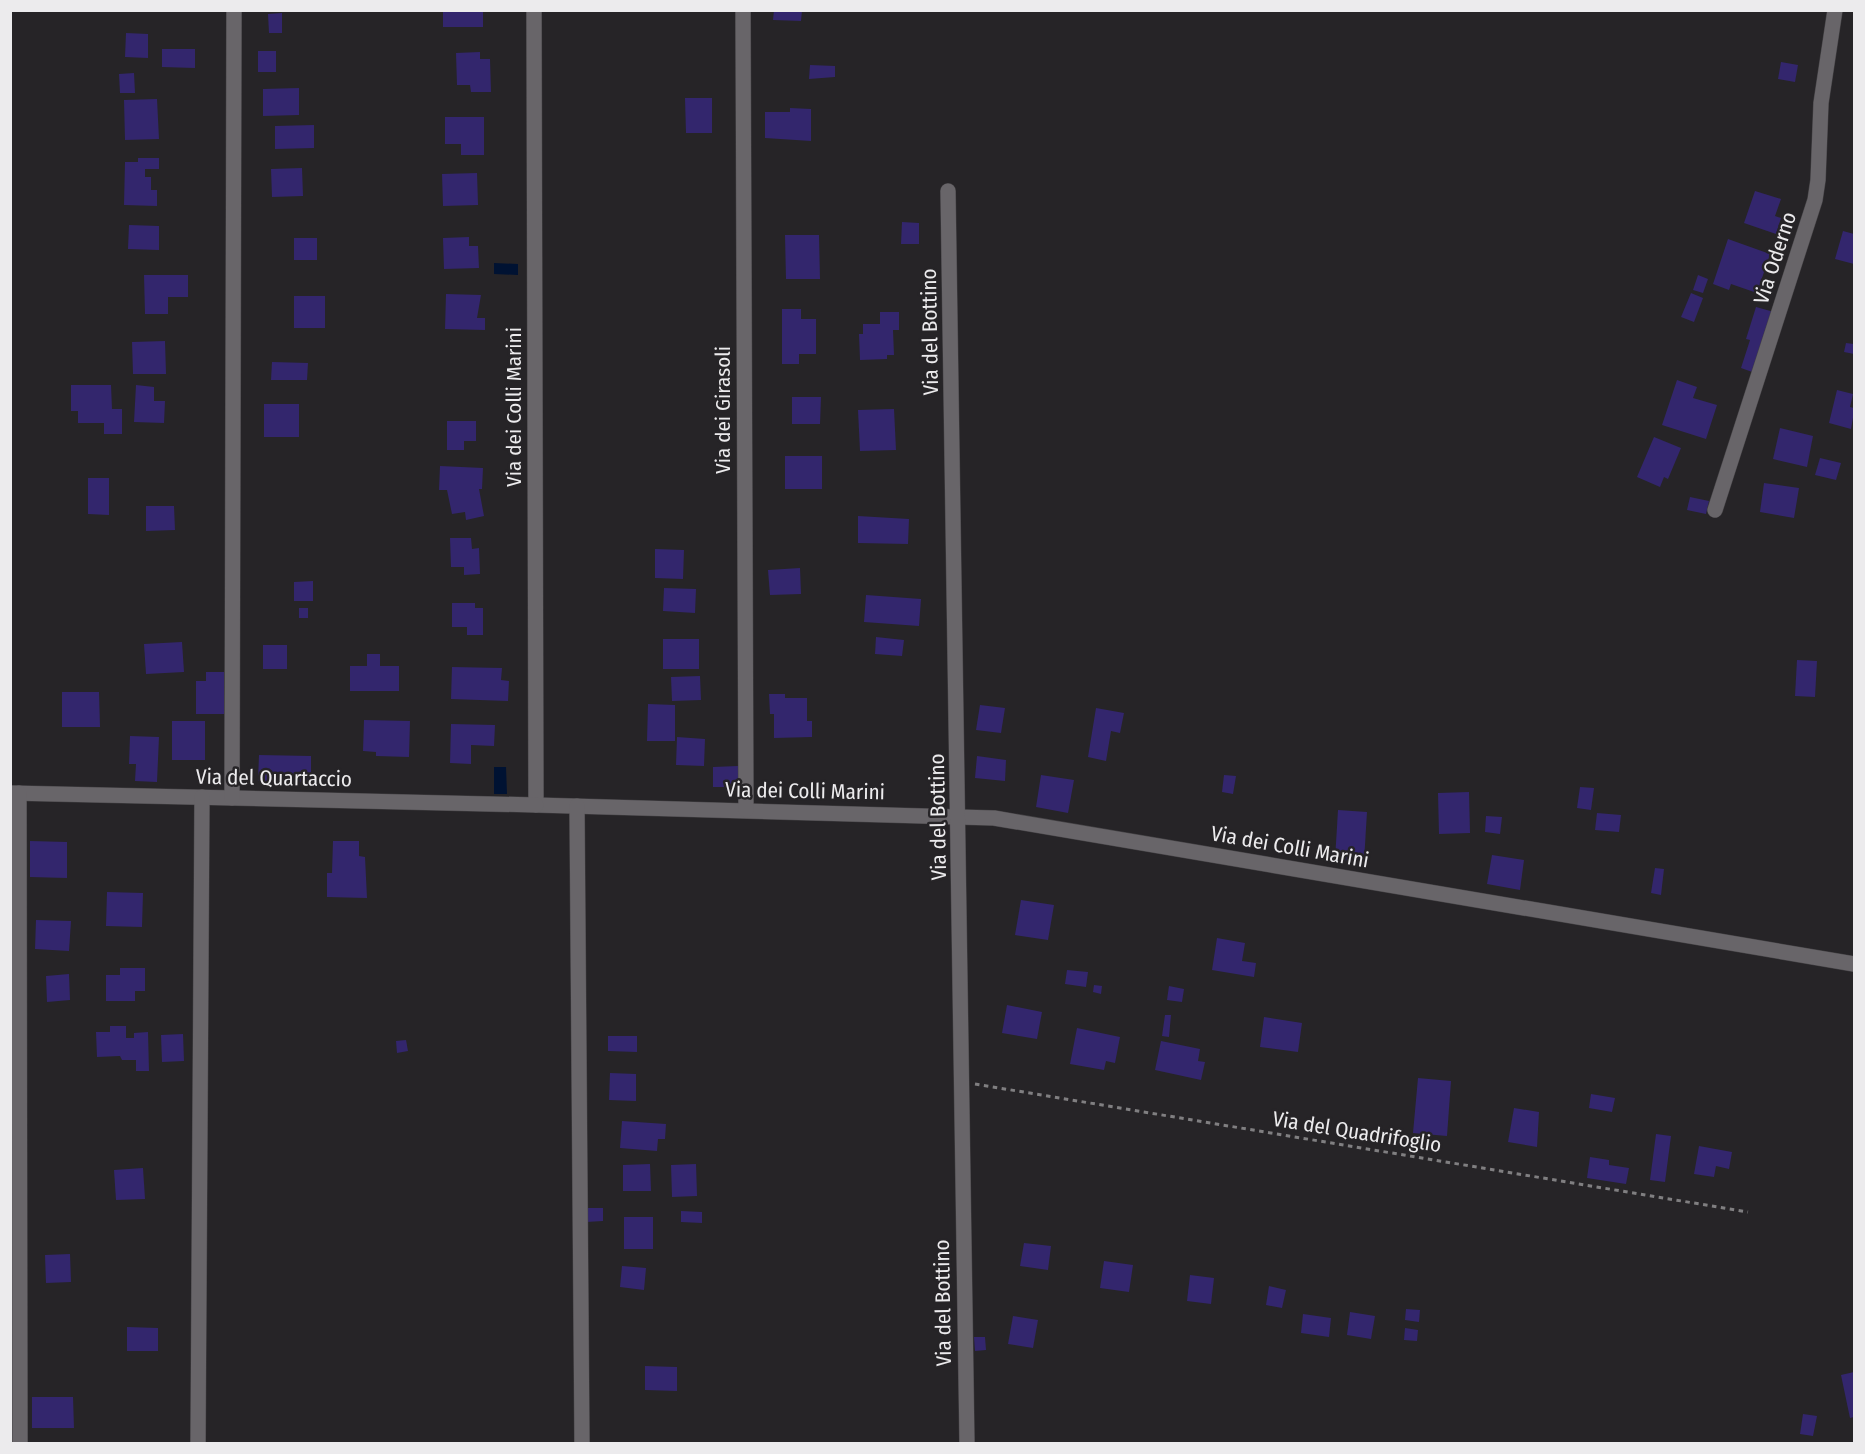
<svg xmlns="http://www.w3.org/2000/svg" width="1865" height="1454" viewBox="0 0 1865 1454" font-family="'Fira Sans Condensed',sans-serif">
	<rect width="100%" height="100%" fill="#262427"/>
	<g fill="#001232">
		<polygon points="494,263 518,264 518,275 494,274"/>
		<polygon points="494,767 506,767 507,794 494,794"/>
	</g>
	<g fill="#33266d">
		<rect x="443" y="10" width="40" height="17"/>
		<polygon points="774,10 802,10 801,21 773,20"/>
		<polygon points="282,13 282,33 269,33 268,14"/>
		<polygon points="126,33 148,34 148,58 125,57"/>
		<polygon points="162,49 195,49 195,68 162,67"/>
		<rect x="258" y="51" width="18" height="21"/>
		<polygon points="480,52 480,59 490,59 491,92 471,92 470,85 457,85 456,53"/>
		<polygon points="1781,62 1798,65 1795,82 1778,79"/>
		<polygon points="810,65 835,66 835,77 809,79"/>
		<polygon points="134,73 135,93 120,93 119,74"/>
		<polygon points="299,88 299,115 263,116 263,89"/>
		<polygon points="685,98 712,98 712,133 686,133"/>
		<polygon points="157,99 159,139 125,140 124,100"/>
		<polygon points="790,108 811,109 811,141 765,138 765,112 790,112"/>
		<polygon points="445,117 484,117 484,155 461,155 461,144 445,144"/>
		<polygon points="314,125 314,148 275,149 275,126"/>
		<polygon points="138,158 159,158 159,169 145,169 145,177 151,177 151,190 157,190 157,206 124,205 125,162 138,162"/>
		<polygon points="302,168 303,196 272,197 271,169"/>
		<polygon points="477,173 478,205 443,206 442,174"/>
		<polygon points="1755,191 1781,199 1775,216 1781,218 1776,234 1744,223"/>
		<polygon points="902,222 919,223 919,244 901,244"/>
		<polygon points="129,225 159,226 159,250 128,249"/>
		<polygon points="1843,231 1854,234 1854,264 1835,259"/>
		<polygon points="785,235 819,235 820,279 786,279"/>
		<polygon points="469,237 469,246 478,246 479,268 444,269 443,238"/>
		<rect x="294" y="238" width="23" height="22"/>
		<polygon points="1728,239 1770,254 1757,293 1731,284 1729,290 1713,284"/>
		<polygon points="144,275 188,275 188,297 168,297 168,314 145,314"/>
		<polygon points="1698,275 1708,279 1703,293 1693,290"/>
		<polygon points="1691,293 1703,298 1694,322 1681,317"/>
		<polygon points="446,294 481,295 477,318 485,318 485,330 445,329"/>
		<rect x="294" y="296" width="31" height="32"/>
		<polygon points="1756,307 1774,312 1755,373 1741,368 1750,340 1746,339"/>
		<polygon points="782,309 801,309 801,319 816,319 816,354 799,354 799,364 782,364"/>
		<polygon points="880,312 899,312 899,330 893,330 894,355 887,355 887,359 860,360 859,334 863,334 863,324 880,324"/>
		<polygon points="165,341 166,374 133,374 132,342"/>
		<polygon points="1846,343 1854,344 1854,354 1844,352"/>
		<polygon points="272,362 308,363 307,380 271,380"/>
		<polygon points="1677,380 1697,387 1693,398 1717,405 1706,439 1662,425"/>
		<polygon points="71,385 111,385 112,409 122,409 122,434 104,434 104,423 78,423 78,411 71,411"/>
		<polygon points="136,385 154,387 154,401 165,401 164,423 134,422"/>
		<polygon points="1837,390 1853,394 1850,407 1854,408 1854,412 1851,429 1829,423"/>
		<polygon points="792,397 821,397 820,424 792,424"/>
		<rect x="264" y="404" width="35" height="33"/>
		<polygon points="894,409 896,450 860,451 858,410"/>
		<polygon points="447,421 476,421 476,441 464,441 464,450 447,450"/>
		<polygon points="1780,428 1813,436 1807,467 1773,459"/>
		<polygon points="1654,437 1681,448 1668,479 1664,477 1660,487 1637,477"/>
		<rect x="785" y="456" width="37" height="33"/>
		<polygon points="1820,458 1841,463 1836,480 1815,475"/>
		<polygon points="440,466 483,468 482,489 479,489 484,516 466,520 465,512 452,514 447,490 439,490"/>
		<polygon points="88,478 109,478 109,515 88,514"/>
		<polygon points="1764,483 1799,488 1794,518 1760,512"/>
		<polygon points="1690,497 1709,501 1706,514 1687,510"/>
		<polygon points="146,506 174,506 175,530 146,531"/>
		<polygon points="858,516 909,519 908,544 858,543"/>
		<polygon points="450,538 471,538 472,549 479,548 480,574 464,575 464,567 451,567"/>
		<polygon points="655,549 684,550 683,579 655,578"/>
		<polygon points="800,568 801,594 770,595 768,570"/>
		<polygon points="313,581 313,601 294,601 294,582"/>
		<polygon points="664,588 696,589 695,613 663,611"/>
		<polygon points="866,595 921,599 919,626 864,622"/>
		<polygon points="452,603 475,603 475,608 483,608 483,635 467,635 467,627 452,627"/>
		<rect x="299" y="608" width="9" height="10"/>
		<polygon points="876,637 904,640 902,656 875,654"/>
		<rect x="663" y="639" width="36" height="30"/>
		<polygon points="182,642 184,672 146,674 144,644"/>
		<rect x="263" y="645" width="24" height="24"/>
		<polygon points="367,654 380,654 380,666 399,666 399,691 350,691 350,666 367,666"/>
		<polygon points="1797,660 1817,661 1815,697 1795,696"/>
		<polygon points="452,667 502,668 501,680 509,681 508,701 451,699"/>
		<polygon points="206,672 224,672 224,714 196,714 196,681 206,681"/>
		<polygon points="700,676 701,700 672,701 671,677"/>
		<polygon points="62,692 99,692 100,727 62,727"/>
		<polygon points="769,694 785,694 785,698 807,698 807,721 812,721 812,737 774,738 774,714 770,714"/>
		<polygon points="648,704 675,705 675,741 647,741"/>
		<polygon points="980,705 1005,708 1001,733 976,730"/>
		<polygon points="1096,708 1124,713 1120,733 1111,731 1106,761 1088,757"/>
		<polygon points="364,720 410,721 409,757 376,756 376,752 363,751"/>
		<rect x="172" y="721" width="33" height="39"/>
		<polygon points="451,724 495,725 494,746 471,745 471,764 450,763"/>
		<polygon points="130,736 159,737 157,782 135,781 136,764 129,764"/>
		<polygon points="677,737 705,739 704,766 676,765"/>
		<polygon points="259,755 311,756 311,782 258,781"/>
		<polygon points="977,756 1006,760 1005,781 975,778"/>
		<polygon points="738,766 738,787 713,787 713,767"/>
		<polygon points="1041,775 1074,780 1068,813 1036,807"/>
		<polygon points="1224,775 1236,776 1233,794 1222,792"/>
		<polygon points="1580,787 1594,788 1591,810 1577,808"/>
		<polygon points="1469,792 1470,833 1439,834 1438,793"/>
		<polygon points="1338,810 1367,812 1364,861 1335,860"/>
		<polygon points="1597,813 1621,815 1619,832 1595,830"/>
		<polygon points="1486,816 1502,817 1500,834 1485,832"/>
		<polygon points="30,841 67,842 67,878 30,877"/>
		<polygon points="333,841 359,841 359,856 365,857 367,898 327,897 327,873 332,873"/>
		<polygon points="1492,855 1524,860 1520,890 1487,884"/>
		<polygon points="1655,868 1664,869 1661,895 1651,893"/>
		<polygon points="107,892 143,893 142,927 106,926"/>
		<polygon points="1021,900 1054,905 1048,940 1015,935"/>
		<polygon points="36,920 71,921 69,951 35,949"/>
		<polygon points="1217,938 1245,943 1242,961 1256,963 1254,977 1212,970"/>
		<polygon points="120,968 145,968 145,991 135,991 135,1001 106,1001 106,975 120,975"/>
		<polygon points="1067,970 1088,972 1086,987 1065,984"/>
		<polygon points="69,974 70,1000 47,1002 46,976"/>
		<polygon points="1094,985 1102,986 1101,994 1093,992"/>
		<polygon points="1169,986 1184,989 1182,1002 1167,1000"/>
		<polygon points="1007,1005 1042,1012 1037,1039 1002,1033"/>
		<polygon points="1165,1015 1171,1015 1169,1037 1162,1036"/>
		<polygon points="1264,1017 1302,1023 1298,1052 1260,1047"/>
		<polygon points="110,1026 126,1026 126,1038 134,1038 134,1033 148,1032 149,1071 136,1071 136,1060 122,1060 120,1056 97,1057 96,1032 110,1032"/>
		<polygon points="1077,1028 1120,1037 1115,1063 1106,1061 1104,1070 1070,1064"/>
		<polygon points="183,1034 184,1061 162,1062 161,1035"/>
		<polygon points="608,1036 637,1036 637,1052 608,1051"/>
		<polygon points="406,1040 408,1051 397,1053 396,1041"/>
		<polygon points="1161,1041 1200,1049 1198,1061 1205,1062 1201,1080 1155,1070"/>
		<polygon points="610,1073 636,1074 636,1101 609,1100"/>
		<polygon points="1418,1078 1451,1081 1447,1136 1413,1133"/>
		<polygon points="1591,1094 1615,1098 1612,1112 1589,1108"/>
		<polygon points="1514,1108 1539,1112 1537,1147 1508,1142"/>
		<polygon points="622,1121 666,1124 665,1139 658,1139 657,1151 620,1148"/>
		<polygon points="1656,1134 1671,1136 1665,1182 1650,1180"/>
		<polygon points="1699,1146 1732,1152 1729,1169 1716,1166 1714,1177 1694,1174"/>
		<polygon points="1590,1157 1609,1160 1609,1165 1629,1168 1626,1184 1587,1178"/>
		<polygon points="650,1164 651,1191 623,1191 623,1165"/>
		<polygon points="696,1164 697,1196 672,1197 671,1165"/>
		<polygon points="143,1168 145,1199 116,1200 114,1170"/>
		<polygon points="586,1208 603,1208 603,1221 586,1222"/>
		<polygon points="681,1211 702,1212 702,1223 681,1222"/>
		<rect x="624" y="1217" width="29" height="32"/>
		<polygon points="1024,1243 1051,1246 1048,1270 1020,1266"/>
		<polygon points="70,1254 71,1282 46,1283 45,1255"/>
		<polygon points="1104,1261 1133,1265 1129,1292 1100,1288"/>
		<polygon points="622,1266 646,1268 644,1290 620,1287"/>
		<polygon points="1190,1275 1214,1278 1211,1304 1187,1301"/>
		<polygon points="1269,1286 1286,1290 1282,1308 1266,1305"/>
		<polygon points="1406,1309 1420,1310 1419,1322 1405,1320"/>
		<polygon points="1350,1312 1375,1316 1371,1339 1347,1335"/>
		<polygon points="1303,1314 1331,1318 1329,1337 1301,1333"/>
		<polygon points="1013,1316 1038,1320 1033,1348 1008,1344"/>
		<polygon points="127,1327 158,1328 158,1351 127,1351"/>
		<polygon points="1405,1328 1418,1330 1417,1341 1404,1340"/>
		<polygon points="974,1337 985,1337 986,1350 975,1351"/>
		<polygon points="645,1366 677,1367 677,1391 645,1390"/>
		<polygon points="1854,1372 1854,1417 1850,1418 1841,1375"/>
		<polygon points="32,1397 73,1397 74,1428 32,1428"/>
		<polygon points="1803,1414 1817,1416 1813,1436 1800,1434"/>
	</g>
	<g fill="none" stroke-linecap="round" stroke-linejoin="round">
		<defs>
			<g id="minor">
				<polyline points="534,10 536,805 994,818 1854,964"/>
				<polyline points="743,10 746,810"/>
				<polyline points="948,191 967,1444"/>
				<polyline points="1715,510 1815,200 1818,180 1821,103 1835,10"/>
				<polyline points="10,793 536,805"/>
				<polyline points="19,793 20,1444"/>
				<polyline points="232,798 234,10"/>
				<polyline points="577,806 582,1444"/>
				<polyline points="198,1444 202,797"/>
			</g>
		</defs>
		<use href="#minor" stroke="#444245" stroke-width="16"/>
		<polyline stroke="#807f81" stroke-width="3" stroke-dasharray="4.5 4.5" stroke-linecap="butt" points="975,1084 1748,1212"/>
		<use href="#minor" stroke="#686569" stroke-width="15"/>
	</g>
	<g text-anchor="middle" dominant-baseline="central" stroke-width="5" stroke-linejoin="round" paint-order="stroke">
		<g font-size="21" fill="#ecebed" stroke="#262427">
			<text transform="translate(1775 258) rotate(-72)">Via Oderno</text>
			<text transform="translate(930 332) rotate(-91)">Via del Bottino</text>
			<text transform="translate(514 407) rotate(-90)">Via dei Colli Marini</text>
			<text transform="translate(723 410) rotate(-90)">Via dei Girasoli</text>
			<text transform="translate(274 778) rotate(1)">Via del Quartaccio</text>
			<text transform="translate(805 791) rotate(1)">Via dei Colli Marini</text>
			<text transform="translate(938 817) rotate(-91)">Via del Bottino</text>
			<text transform="translate(1290 847) rotate(10)">Via dei Colli Marini</text>
			<text transform="translate(1357 1132) rotate(9)">Via del Quadrifoglio</text>
			<text transform="translate(943 1303) rotate(-91)">Via del Bottino</text>
		</g>
	</g>
	<rect width="1865" height="1454" fill="none" stroke="#ecebed" stroke-width="24"/>
</svg>
